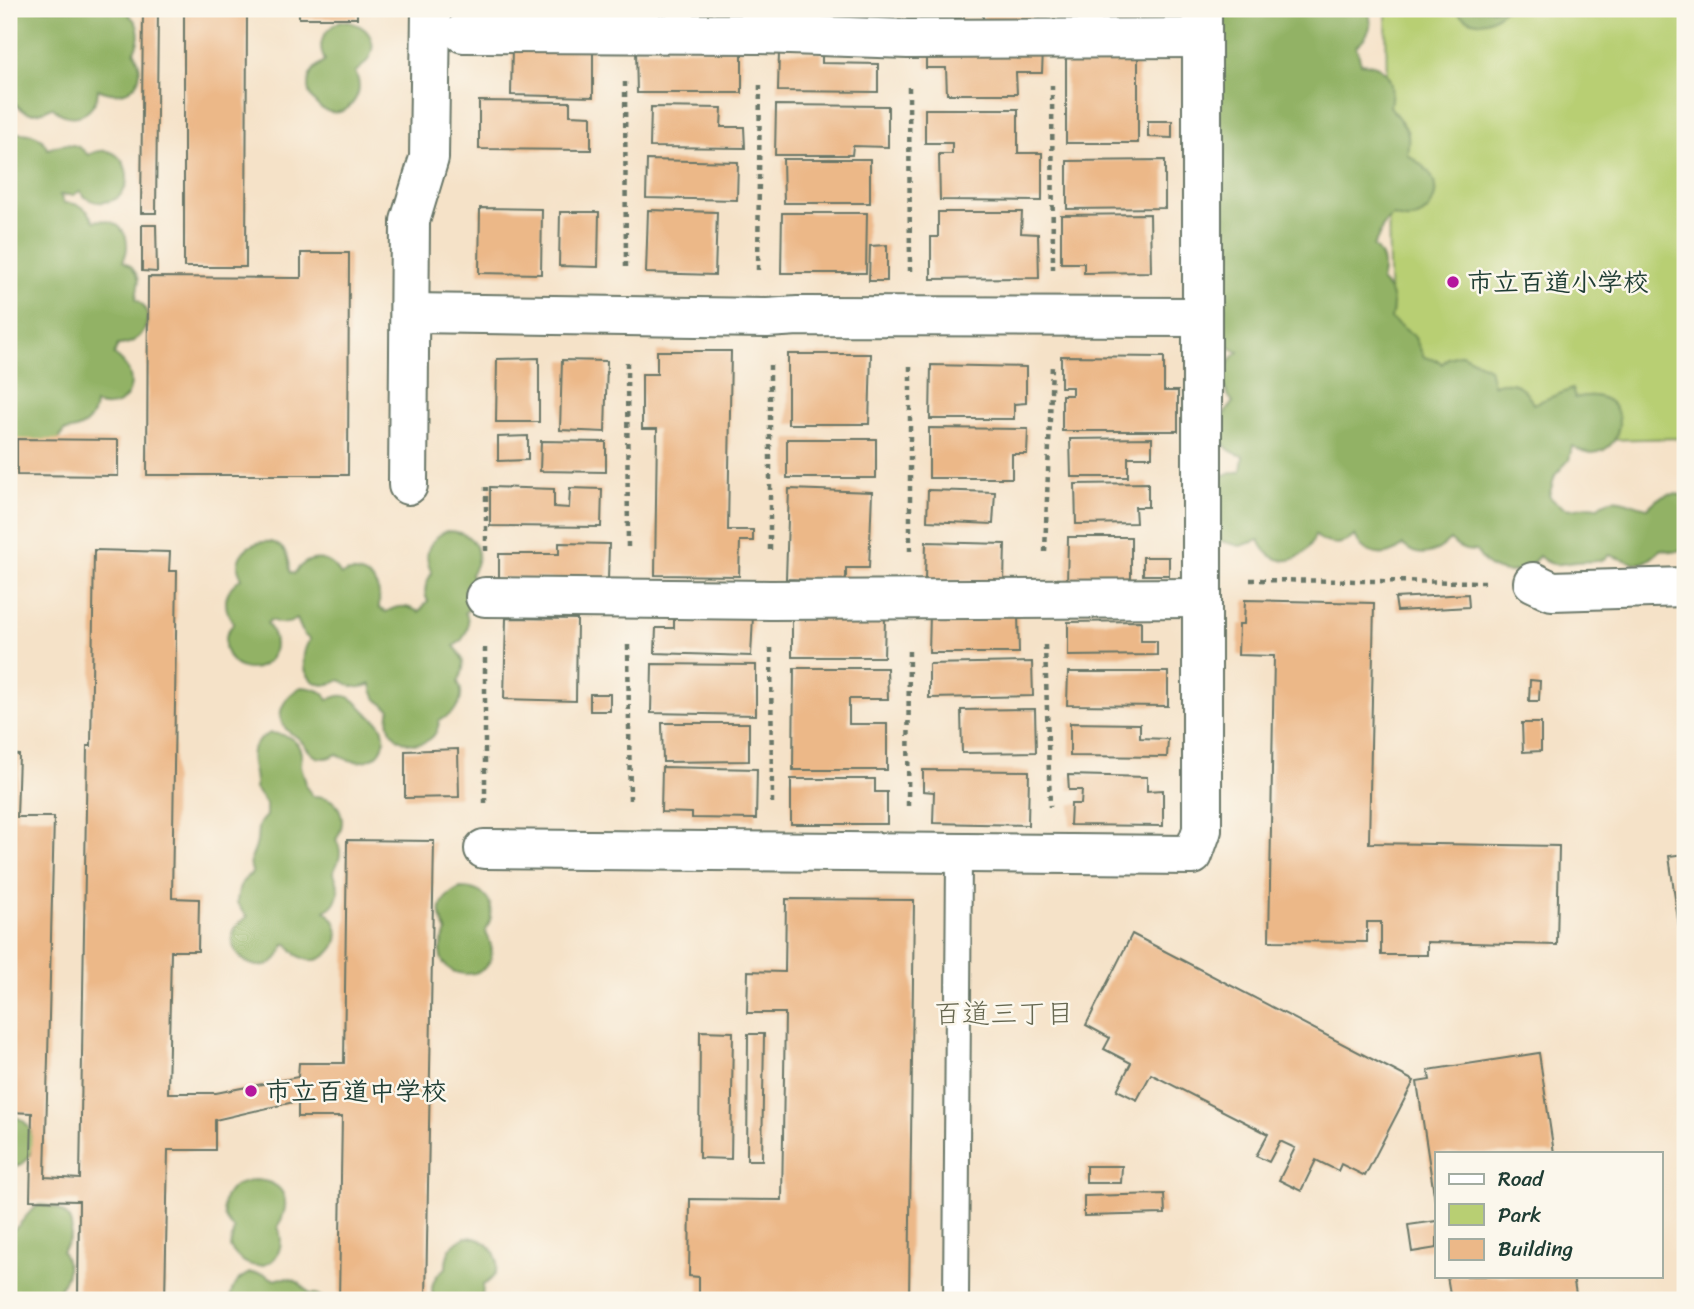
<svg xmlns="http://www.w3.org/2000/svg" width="1694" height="1309" viewBox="0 0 1694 1309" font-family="Sriracha,'Klee One',sans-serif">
	<rect width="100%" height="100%" fill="#fbf7ec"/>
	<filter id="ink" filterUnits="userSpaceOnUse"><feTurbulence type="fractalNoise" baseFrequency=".0143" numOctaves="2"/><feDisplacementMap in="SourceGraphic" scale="14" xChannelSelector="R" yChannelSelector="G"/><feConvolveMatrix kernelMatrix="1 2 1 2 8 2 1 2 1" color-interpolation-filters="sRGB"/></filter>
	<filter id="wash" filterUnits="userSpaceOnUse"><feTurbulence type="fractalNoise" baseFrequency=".00686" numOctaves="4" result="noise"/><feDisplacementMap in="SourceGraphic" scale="28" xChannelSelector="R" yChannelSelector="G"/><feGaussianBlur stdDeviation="1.57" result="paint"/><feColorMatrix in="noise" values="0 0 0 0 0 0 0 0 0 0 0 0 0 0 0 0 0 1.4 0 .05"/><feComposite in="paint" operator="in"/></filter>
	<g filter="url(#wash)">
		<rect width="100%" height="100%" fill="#f5e2c8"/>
		<polygon fill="#b8cf73" stroke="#6c8654" stroke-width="2" points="1386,9 1685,9 1685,438 1391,445"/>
		<g fill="#92b265" stroke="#58784c" stroke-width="2">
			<path d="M9 9H133L129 15C141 24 141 39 134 51 151 81 128 103 98 89 97 115 71 126 52 107 31 118 20 114 9 94Z"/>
			<path d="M1213 9H1368C1374 25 1369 36 1356 46L1361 63C1389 65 1395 81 1390 106 1403 128 1412 124 1407 154 1415 160 1427 167 1432 177 1441 195 1430 217 1409 219 1404 220 1398 217 1393 216 1379 223 1382 236 1373 246 1384 257 1385 266 1381 281 1394 293 1395 302 1391 319L1414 336 1424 357 1439 361 1442 364 1448 358 1462 354 1489 368 1493 385C1513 379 1525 385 1533 404L1572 389 1575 398C1643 380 1624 479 1572 446L1569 460 1555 475 1549 496C1572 520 1574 502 1598 507 1615 491 1629 505 1648 508 1658 497 1667 492 1683 495L1685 489V549L1674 552 1661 549C1640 572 1633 562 1609 555 1598 565 1589 560 1576 562 1561 563 1553 569 1539 556 1520 579 1490 577 1476 550 1466 553 1457 547 1450 540 1436 554 1419 560 1403 545 1388 560 1363 557 1355 535 1344 547 1326 546 1315 535 1306 565 1271 570 1259 540L1240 546 1220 541 1219 476 1241 471 1243 456C1213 448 1215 422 1233 402 1218 385 1220 365 1239 352 1219 346 1216 324 1225 307L1210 295Z"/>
			<path d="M1454 9H1505C1488 26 1471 27 1454 9Z"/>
			<path d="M340 21C374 22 385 53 355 72 359 80 361 89 356 98 334 138 281 85 325 61 316 43 324 30 340 21Z"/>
			<path d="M17 133C33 133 41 135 48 149 63 142 77 141 88 155 129 134 143 200 104 202 94 203 85 199 80 191L73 195H60L64 203C79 203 87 207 94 221 119 216 135 238 123 261L132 267 139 279 136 299C159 314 144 345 118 345L114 355C145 374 130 416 95 404 94 422 81 430 64 431L57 442H19L16 435H9V137Z"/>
			<path d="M446 531C472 531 487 550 471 574 478 587 480 604 465 612 472 624 466 639 454 646 465 658 466 668 458 682 467 699 456 714 439 720 438 757 378 749 390 709 380 703 372 697 371 684 360 690 351 687 340 680 312 697 293 665 310 639L304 635 297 619C289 624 280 625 271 620L267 623C295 662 241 687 227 653 222 642 227 631 234 623 221 607 224 588 242 578 221 544 291 520 290 572L294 574C307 554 329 555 341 575 355 567 374 575 378 590 380 595 379 602 379 608L386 612C398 605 406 605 419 612L428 601C422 592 426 582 432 573 422 554 428 541 446 531Z"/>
			<path d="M301 687C312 688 323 689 328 700 346 690 354 699 365 711 371 718 380 720 383 730 391 759 358 770 337 754 313 766 310 749 298 738 295 735 291 734 288 731 272 715 285 696 301 687Z"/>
			<path d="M270 733C283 734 298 737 301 753 302 757 301 761 301 765 302 773 306 778 306 787L313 796C340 796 349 818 336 840 343 852 340 860 333 872 341 887 341 902 325 911 361 938 312 985 288 944H284C270 995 203 945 247 917L237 903C238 889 240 880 253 873 247 862 253 856 256 846 260 833 253 828 266 816V804L255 789C257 763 238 751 270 733Z"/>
			<path d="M460 888C487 888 500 906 485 931 518 990 414 986 447 932 436 911 438 899 460 888Z"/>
			<path d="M9 1116C41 1117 41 1168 9 1167Z"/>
			<path d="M254 1180C284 1181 293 1200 278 1226 292 1264 250 1282 230 1247L234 1229C221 1220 219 1199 232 1188 239 1182 246 1183 254 1180Z"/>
			<path d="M39 1205C68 1206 82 1227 62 1251 70 1266 69 1275 59 1289L63 1292 68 1300H9V1228L13 1230C23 1224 25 1213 39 1205Z"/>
			<path d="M465 1237C497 1237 509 1272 483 1285L482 1300H434C429 1287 434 1275 446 1268 446 1251 451 1245 465 1237Z"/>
			<path d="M250 1273 264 1274 275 1280C289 1274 301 1282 309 1294H316L326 1300H230C232 1285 237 1279 250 1273Z"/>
		</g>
		<g id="blocks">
			<g fill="#ecb888">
				<polygon points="143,9 158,9 156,213 141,213"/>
				<polygon points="184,9 247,9 246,267 184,267"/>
				<rect x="299" y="9" width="58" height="9"/>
				<polygon points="637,9 678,9 678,22 637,21"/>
				<rect x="772" y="9" width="104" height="7"/>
				<polygon points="937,9 964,9 964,18 937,17"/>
				<rect x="983" y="9" width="57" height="13"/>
				<polygon points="1068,9 1156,9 1156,13 1143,13 1142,28 1068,29"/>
				<polygon points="512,47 593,49 593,97 511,95"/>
				<polygon points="742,49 742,93 637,93 636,50"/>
				<polygon points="926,49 1043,50 1042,73 1016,73 1017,94 947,94 946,68 926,68"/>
				<polygon points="779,52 822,53 822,63 878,64 878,92 778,91"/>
				<polygon points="1138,55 1138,143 1066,143 1066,56"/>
				<polygon points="479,101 570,102 570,115 591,116 591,150 479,149"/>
				<polygon points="776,105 888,106 888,147 853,146 852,155 775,155"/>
				<polygon points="651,107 722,108 721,127 744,127 745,148 650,147"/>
				<polygon points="925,109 1018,109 1018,153 1042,153 1042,201 940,200 939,154 952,154 952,143 925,143"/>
				<polygon points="1148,121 1172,121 1172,138 1148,137"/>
				<polygon points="783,159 870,159 870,203 784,203"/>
				<polygon points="647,160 738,162 737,200 646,198"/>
				<polygon points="1165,160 1165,208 1067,209 1067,161"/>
				<polygon points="480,208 542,209 541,274 479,273"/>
				<polygon points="648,210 717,212 715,275 646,273"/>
				<polygon points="560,212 599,212 598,267 559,266"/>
				<polygon points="938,212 1022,212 1021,233 1038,234 1039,278 931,279 931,237 938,237"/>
				<polygon points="782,213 867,213 866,273 781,273"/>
				<polygon points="1150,214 1151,272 1084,273 1084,263 1061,263 1061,215"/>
				<polygon points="142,225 156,225 157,272 142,271"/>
				<polygon points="887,245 887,281 869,281 870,246"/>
				<polygon points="301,253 349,253 348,475 147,475 148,277 301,278"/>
				<polygon points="657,351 731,351 728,530 753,530 753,541 740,541 739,576 655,575 657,429 642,429 642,374 657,374"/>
				<polygon points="788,354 871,354 869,424 788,424"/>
				<polygon points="1061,356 1164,357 1164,391 1178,391 1178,431 1062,431 1062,395 1072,395 1072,387 1061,387"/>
				<polygon points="539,358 539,422 496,422 497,359"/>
				<polygon points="562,360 607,361 605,432 560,430"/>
				<polygon points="931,365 1026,367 1026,403 1014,404 1014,419 930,419"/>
				<polygon points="929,428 1028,429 1027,454 1012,454 1012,478 929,478"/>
				<polygon points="528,436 528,460 498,461 498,437"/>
				<polygon points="1152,438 1152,457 1128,457 1128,477 1071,477 1070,439"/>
				<polygon points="17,439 118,440 118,476 17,475"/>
				<rect x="787" y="439" width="89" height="39"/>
				<polygon points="541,441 606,442 606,472 540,471"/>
				<polygon points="1148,483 1148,507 1135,507 1136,523 1076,524 1075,484"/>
				<polygon points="490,487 554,489 554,507 569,508 570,488 602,489 601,527 490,526"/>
				<polygon points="789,489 872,492 869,568 846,568 846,581 786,579"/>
				<polygon points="928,490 995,492 993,524 927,521"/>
				<polygon points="1068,537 1131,537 1131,586 1067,586"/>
				<polygon points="926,542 1005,544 1004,582 925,580"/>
				<polygon points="559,543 609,544 608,580 499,578 499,554 559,554"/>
				<polygon points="94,550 170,552 169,571 177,571 172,898 199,899 198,951 171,951 168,1093 216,1093 298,1077 299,1063 344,1063 347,840 434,841 426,1300 339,1300 342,1117 298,1117 298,1101 215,1120 215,1150 168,1150 165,1300 78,1300 79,1201 30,1200 32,1113 9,1112 9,754 19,755 17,817 54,817 45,1177 80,1179 87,746 91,746"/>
				<rect x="1143" y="557" width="26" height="18"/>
				<polygon points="1468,594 1469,607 1397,611 1395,598"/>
				<polygon points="1245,600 1374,603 1369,843 1559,846 1557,945 1427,942 1427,955 1381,955 1381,922 1367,922 1367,942 1269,941 1274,656 1238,655 1239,624 1244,624"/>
				<polygon points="674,614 753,616 751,656 655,653 656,628 674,628"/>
				<polygon points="930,614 1018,614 1019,653 929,653"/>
				<polygon points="506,618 577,619 576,701 504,699"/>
				<polygon points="792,618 885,618 884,657 792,657"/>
				<polygon points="1141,621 1141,641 1157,641 1157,655 1068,656 1068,622"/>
				<polygon points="1032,662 1033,696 929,698 929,664"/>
				<polygon points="652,664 756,665 756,715 651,713"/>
				<polygon points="794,668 887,668 888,699 849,699 849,724 887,724 887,770 793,770"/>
				<polygon points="1068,672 1168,672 1168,706 1067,705"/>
				<polygon points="1530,680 1540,681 1539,701 1529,701"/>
				<rect x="590" y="694" width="20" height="17"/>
				<polygon points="1035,709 1036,752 962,753 961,710"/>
				<polygon points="662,723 749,723 749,761 663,762"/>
				<polygon points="1070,723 1140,724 1140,738 1168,739 1167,757 1070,756"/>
				<polygon points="1522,723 1541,723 1541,751 1523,752"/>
				<polygon points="458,749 459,797 405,798 405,751"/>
				<polygon points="662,767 757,769 756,819 692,818 692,813 661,812"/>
				<polygon points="923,770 1029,771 1028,825 933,823 934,792 923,791"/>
				<polygon points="1068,775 1147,777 1147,791 1163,790 1163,826 1070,825 1071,804 1081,804 1082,790 1069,790"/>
				<polygon points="791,779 875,779 875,792 887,792 887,824 791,824"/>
				<polygon points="1685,854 1685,961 1684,962 1669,856"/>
				<polygon points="786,899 914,900 909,1300 699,1300 699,1277 689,1276 690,1199 782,1200 785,1013 747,1013 748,971 785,972"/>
				<polygon points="1132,934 1414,1081 1365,1176 1341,1164 1338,1171 1316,1160 1301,1191 1279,1180 1295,1148 1280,1141 1269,1162 1256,1156 1268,1134 1151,1074 1137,1100 1117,1090 1131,1063 1104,1049 1110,1038 1086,1025"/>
				<polygon points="700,1031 733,1032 731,1159 699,1158"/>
				<polygon points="748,1034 764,1034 762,1160 747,1160"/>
				<polygon points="1539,1053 1554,1153 1437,1153 1435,1201 1417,1082 1430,1080 1428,1070"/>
				<polygon points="1086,1166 1122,1166 1121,1183 1086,1183"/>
				<polygon points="1164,1194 1165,1214 1084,1216 1084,1196"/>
				<polygon points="1437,1221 1437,1248 1412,1252 1408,1225"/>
				<polygon points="1447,1276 1573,1276 1577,1300 1451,1300"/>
			</g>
		</g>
	</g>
	<g filter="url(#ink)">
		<use href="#blocks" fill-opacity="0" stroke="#6a7768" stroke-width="2"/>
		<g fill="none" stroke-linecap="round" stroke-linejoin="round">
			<defs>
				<polyline id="service" points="956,1300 959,854"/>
				<g id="minor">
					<polyline points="463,33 760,34 908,39 1202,38"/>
					<polyline points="410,313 767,318 798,316 1201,317"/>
					<polyline points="408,485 410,221 429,158 431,9"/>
					<polyline points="1533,582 1552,591 1685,587"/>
					<polyline points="485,597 770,600 1202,598"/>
					<polyline points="484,849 1193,855 1202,830 1202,9"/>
				</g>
			</defs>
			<use href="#service" stroke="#6a7768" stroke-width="28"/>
			<use href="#minor" stroke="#6a7768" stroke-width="42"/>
			<g stroke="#6a7768" stroke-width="4.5" stroke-dasharray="5 5" stroke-linecap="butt">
				<polyline points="625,82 626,269"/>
				<polyline points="1052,85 1053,269"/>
				<polyline points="909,87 910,271"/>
				<polyline points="758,270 760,82"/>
				<polyline points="627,362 628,552"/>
				<polyline points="770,365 770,552"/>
				<polyline points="486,551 486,487"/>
				<polyline points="910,551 910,364"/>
				<polyline points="1045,552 1052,365"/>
				<polyline points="1250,580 1486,582"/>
				<polyline points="628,645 630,804"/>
				<polyline points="1045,645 1050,807"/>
				<polyline points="771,648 772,804"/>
				<polyline points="485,803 485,643"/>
				<polyline points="908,806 909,647"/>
			</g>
			<use href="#service" stroke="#fff" stroke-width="24"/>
			<use href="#minor" stroke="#fff" stroke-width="38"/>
		</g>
	</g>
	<g fill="#b5179e" stroke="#fbf7ec" stroke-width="2.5">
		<circle cx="1453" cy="282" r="7"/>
		<circle cx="251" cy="1091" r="7"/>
	</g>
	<g text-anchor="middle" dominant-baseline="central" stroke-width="5" stroke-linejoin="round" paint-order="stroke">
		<g font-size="26" font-weight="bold" fill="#1f3d34" stroke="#fbf7ec" text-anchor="start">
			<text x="1467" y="282">市立百道小学校</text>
			<text x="265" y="1091">市立百道中学校</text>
		</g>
		<g font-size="28" fill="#676851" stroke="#fbf7ec">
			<text x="1004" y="1013">百道三丁目</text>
		</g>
	</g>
	<rect width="1694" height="1309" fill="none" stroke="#fbf7ec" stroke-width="35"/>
	<rect x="1435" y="1152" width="228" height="126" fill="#fbf7ec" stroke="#a3ada2" stroke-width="2"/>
	<rect x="1449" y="1174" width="35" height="10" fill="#ffffff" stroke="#a3ada2" stroke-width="2"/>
	<text x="1498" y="1186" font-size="21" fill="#1f3d34">Road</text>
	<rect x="1449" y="1204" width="35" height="21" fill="#b8cf73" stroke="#a3ada2" stroke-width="2"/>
	<text x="1498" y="1222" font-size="21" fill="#1f3d34">Park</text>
	<rect x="1449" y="1239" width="35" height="21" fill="#ecb888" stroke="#a3ada2" stroke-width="2"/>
	<text x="1498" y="1256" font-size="21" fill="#1f3d34">Building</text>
</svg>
